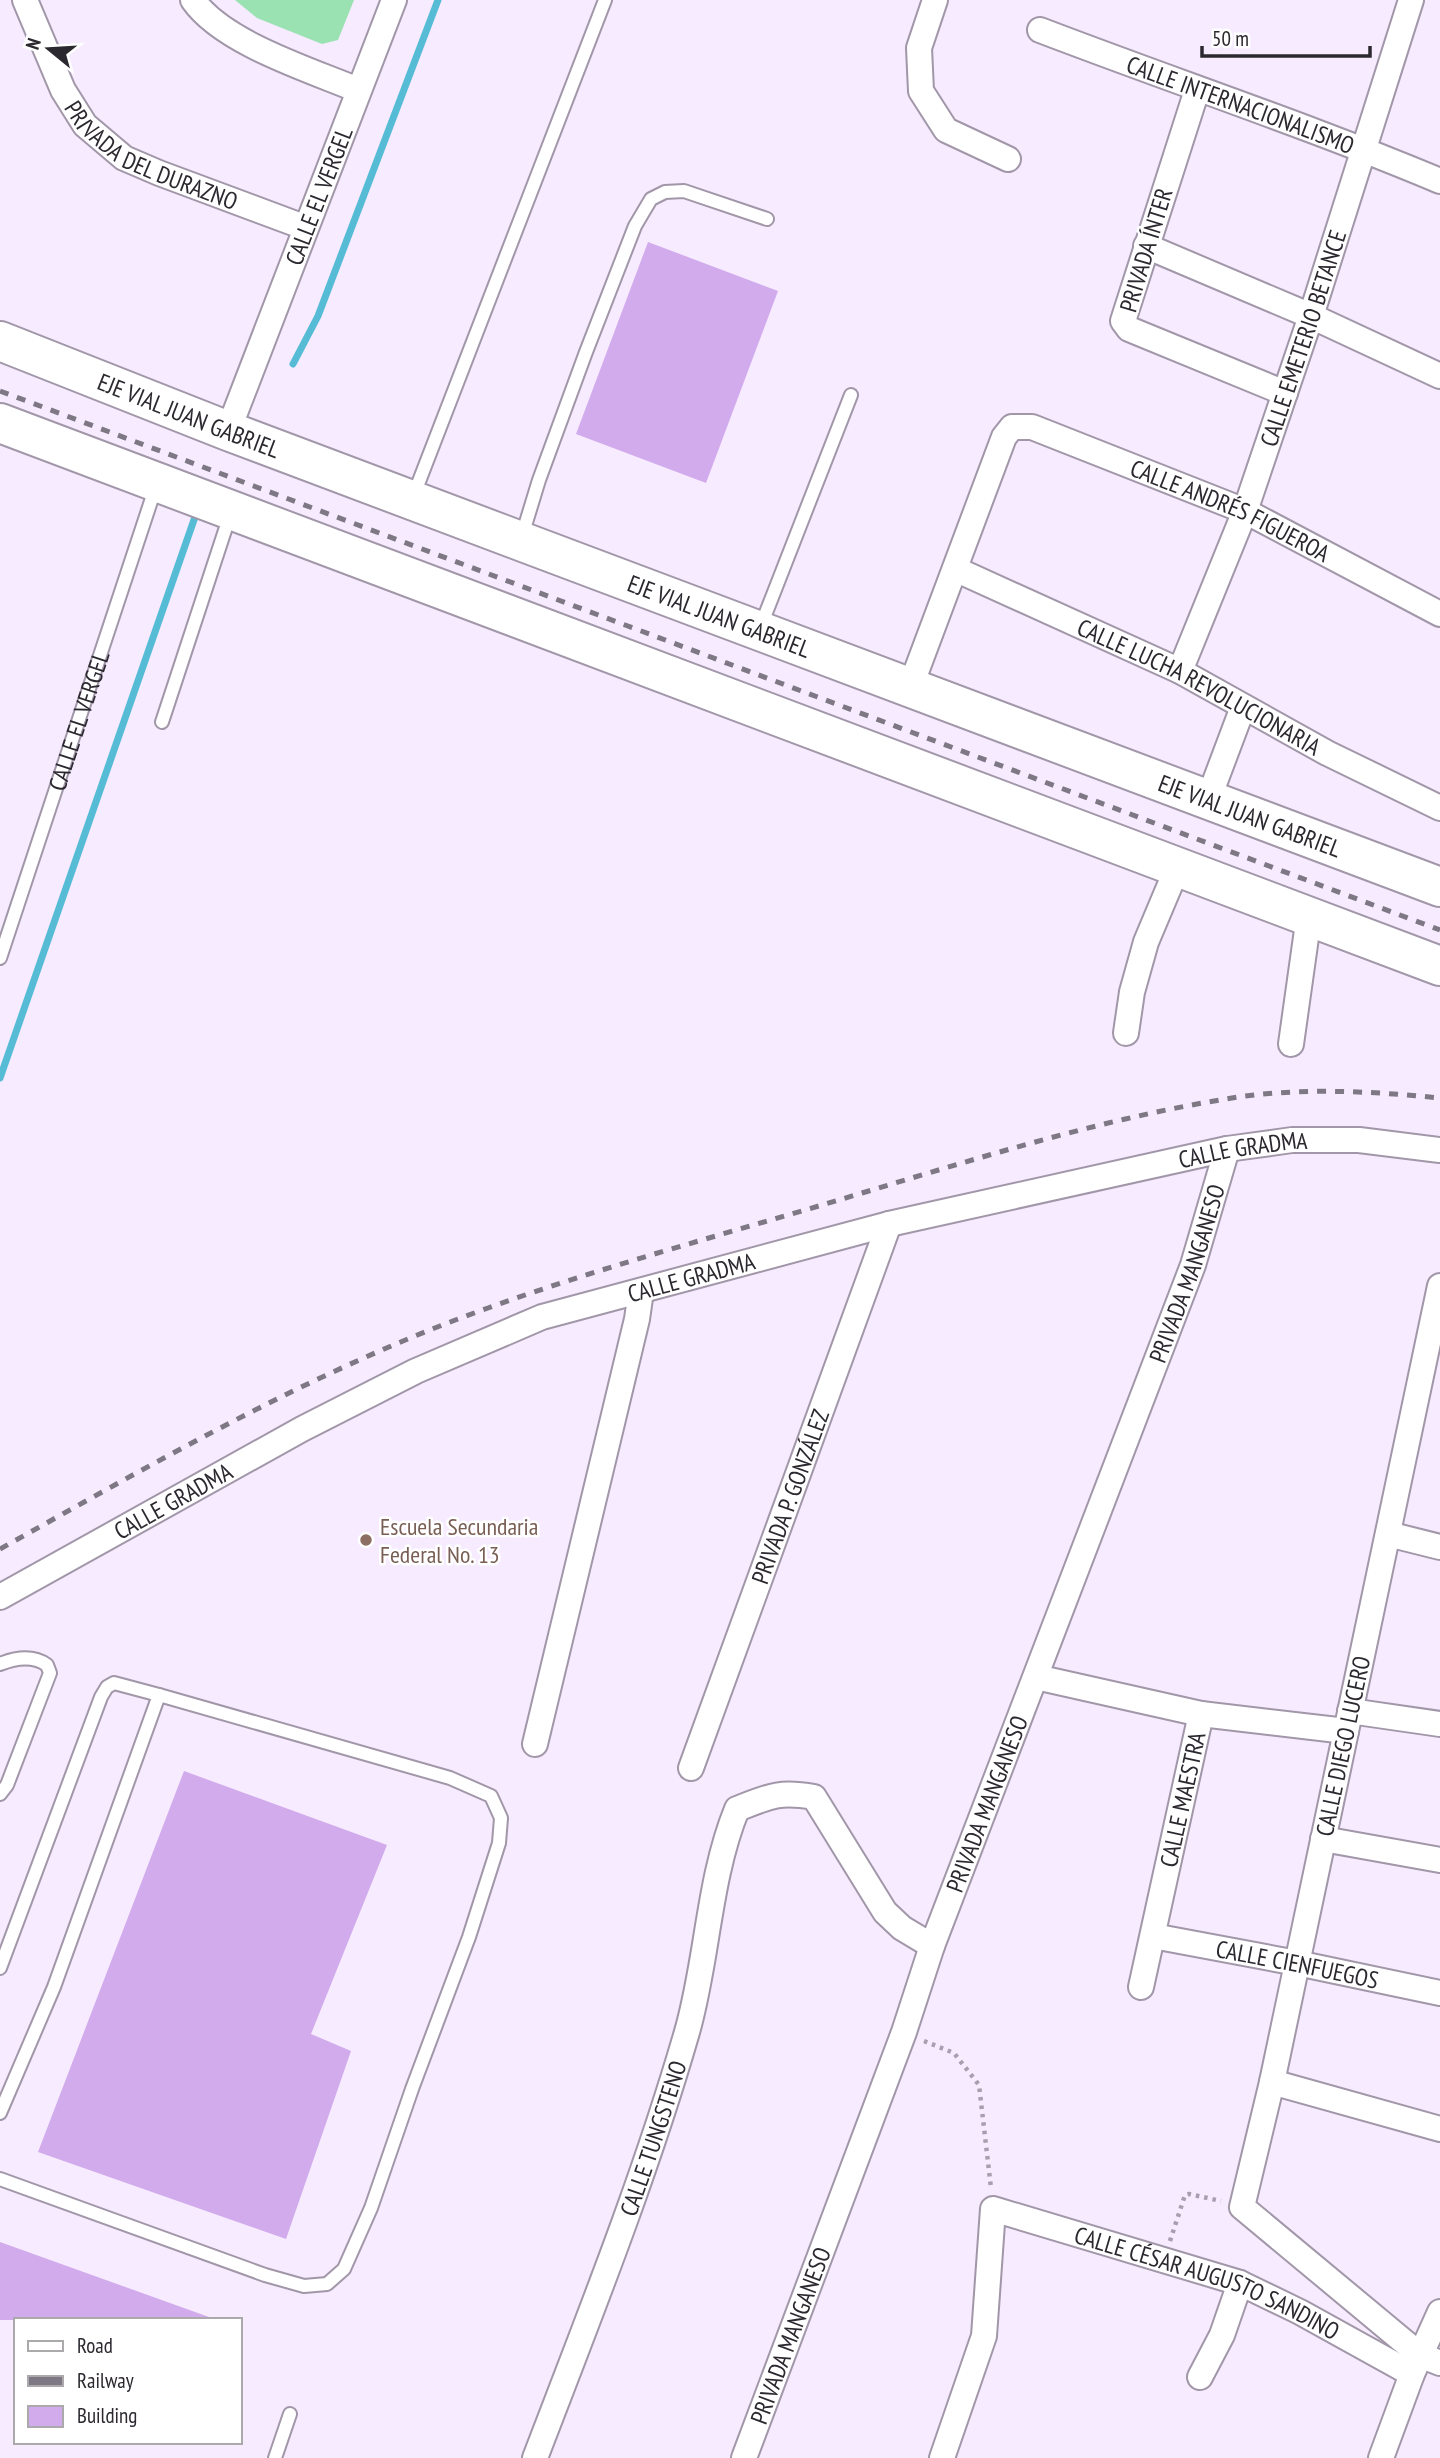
<svg xmlns="http://www.w3.org/2000/svg" width="1440" height="2458" viewBox="0 0 1440 2458" font-family="'PT Sans Narrow',sans-serif">
	<rect width="100%" height="100%" fill="#f6ebff"/>
	<polygon fill="#9ae2b2" points="235,0 354,0 338,40 322,44 257,18"/>
	<g fill="none" stroke-linecap="round" stroke-linejoin="round">
		<g stroke="#56bbd5" stroke-width="7">
			<polyline points="293,364 318,316 438,0"/>
			<polyline points="0,1078 196,514"/>
		</g>
	</g>
	<g fill="#d2abec">
		<polygon points="648,242 778,291 706,483 576,434"/>
		<polygon points="184,1771 387,1845 311,2034 351,2051 286,2239 38,2152"/>
		<polygon points="0,2242 209,2317 209,2320 0,2320"/>
	</g>
	<g fill="none" stroke-linecap="round" stroke-linejoin="round">
		<defs>
			<g id="lane">
				<polyline points="413,497 605,0"/>
				<polyline points="521,539 539,480 586,352 635,226 651,199 665,192 684,191 767,219"/>
				<polyline points="760,628 851,395"/>
				<polyline points="162,722 231,512"/>
				<path id="s1" d="M0 958 156 486"/>
				<path d="M0 1664C15 1658 33 1655 47 1665L50 1673 7 1785 0 1794"/>
				<polyline points="0,1968 101,1697 107,1687 114,1683 159,1695 54,1987 0,2113"/>
				<polyline points="0,2179 265,2275 304,2286 327,2284 344,2269 371,2208 412,2089 469,1937 499,1843 501,1818 491,1796 450,1778 159,1695"/>
				<polyline points="275,2458 290,2414"/>
			</g>
			<g id="street">
				<path id="s2" d="M25 0 63 90 85 125 124 158 159 173 304 227"/>
				<path d="M193 0C223 43 310 70 358 90"/>
				<polyline points="935,0 919,48 921,91 946,130 1008,159"/>
				<path id="s3" d="M1040 30C1173 81 1309 126 1440 181"/>
				<polyline points="1197,90 1123,321 1129,329 1285,393"/>
				<polyline points="1146,246 1311,316 1440,376"/>
				<path id="s4" d="M228 431 394 0"/>
				<path id="s5" d="M955 569 1180 671 1327 753 1440 808"/>
				<path id="s6" d="M1180 671 1245 511 1311 316 1411 0"/>
				<path id="s7" d="M910 688 1004 437 1012 427H1032L1245 511 1440 614"/>
				<polyline points="1208,800 1243,707"/>
				<polyline points="1126,1033 1132,992 1146,942 1178,866"/>
				<polyline points="1291,1044 1309,916"/>
				<polyline points="1440,1286 1272,2082 1242,2207 1420,2355 1440,2363"/>
				<polyline points="1388,1534 1440,1547"/>
				<path id="s8" d="M0 1597 302 1429 416 1371 542 1317 889 1224 1227 1149 1292 1140H1359L1440 1150"/>
				<polyline points="1036,1677 1201,1714 1346,1731"/>
				<polyline points="1350,1711 1440,1724"/>
				<polyline points="535,1744 637,1319 641,1291"/>
				<path id="s9" d="M691 1768 889 1224"/>
				<polyline points="1323,1839 1440,1860"/>
				<path id="s10" d="M1153 1936 1297 1963 1440 1993"/>
				<path id="s11" d="M1141 1987 1201 1714"/>
				<polyline points="1272,2082 1440,2129"/>
				<polyline points="1200,2377 1222,2335 1240,2283"/>
				<path id="s12" d="M535 2458C589 2317 645 2177 687 2032 708 1959 708 1880 737 1809 770 1796 779 1791 814 1797L885 1912 902 1928 932 1946"/>
				<path id="s13" d="M744 2458 904 2032 932 1946 1193 1265 1227 1149"/>
				<path id="s14" d="M942 2458 984 2336 993 2209 1240 2283 1300 2312 1412 2374"/>
				<polyline points="1381,2458 1412,2374 1440,2312"/>
			</g>
			<g id="primary">
				<path id="s15" d="M0 341 228 431 1440 887"/>
				<polyline points="0,423 1440,966"/>
			</g>
		</defs>
		<use href="#lane" stroke="#a197a9" stroke-width="16"/>
		<use href="#street" stroke="#a197a9" stroke-width="28"/>
		<use href="#primary" stroke="#a197a9" stroke-width="42"/>
		<g stroke="#a79fae" stroke-width="4.5" stroke-dasharray="3.5 5" stroke-linecap="butt">
			<polyline points="924,2041 954,2053 979,2085 991,2188"/>
			<polyline points="1170,2241 1185,2195 1189,2194 1221,2201"/>
		</g>
		<use href="#lane" stroke="#fff" stroke-width="12"/>
		<use href="#street" stroke="#fff" stroke-width="24"/>
		<use href="#primary" stroke="#fff" stroke-width="38"/>
		<g stroke="#7e7884" stroke-width="5" stroke-dasharray="9 9" stroke-linecap="butt">
			<polyline points="0,391 1440,930"/>
			<path d="M0 1549C158 1461 316 1369 488 1308 610 1264 737 1231 862 1193 982 1157 1102 1119 1226 1099 1296 1087 1369 1091 1440 1098"/>
		</g>
	</g>
	<circle fill="#8d6e63" stroke="#fff" stroke-width="2.5" cx="366" cy="1540" r="7"/>
	<g text-anchor="middle" dominant-baseline="central" stroke-width="5" stroke-linejoin="round" paint-order="stroke">
		<g font-size="24" fill="#2c282f" stroke="#fff">
			<text stroke="none"><textPath href="#s3" startOffset="214">CALLE INTERNACIONALISMO</textPath></text>
			<text stroke="none"><textPath href="#s2" startOffset="212">PRIVADA DEL DURAZNO</textPath></text>
			<text stroke="none"><textPath href="#s4" startOffset="252">CALLE EL VERGEL</textPath></text>
			<text transform="translate(1146 250) rotate(-73)">PRIVADA ÍNTER</text>
			<text stroke="none"><textPath href="#s6" startOffset="355">CALLE EMETERIO BETANCE</textPath></text>
			<text stroke="none"><textPath href="#s15" startOffset="203">EJE VIAL JUAN GABRIEL</textPath></text>
			<text stroke="none"><textPath href="#s7" startOffset="516">CALLE ANDRÉS FIGUEROA</textPath></text>
			<text stroke="none"><textPath href="#s15" startOffset="770">EJE VIAL JUAN GABRIEL</textPath></text>
			<text stroke="none"><textPath href="#s5" startOffset="271">CALLE LUCHA REVOLUCIONARIA</textPath></text>
			<text stroke="none"><textPath href="#s1" startOffset="250">CALLE EL VERGEL</textPath></text>
			<text stroke="none"><textPath href="#s15" startOffset="1337">EJE VIAL JUAN GABRIEL</textPath></text>
			<text stroke="none"><textPath href="#s8" startOffset="1332">CALLE GRADMA</textPath></text>
			<text stroke="none"><textPath href="#s13" startOffset="1265">PRIVADA MANGANESO</textPath></text>
			<text stroke="none"><textPath href="#s8" startOffset="765">CALLE GRADMA</textPath></text>
			<text stroke="none"><textPath href="#s9" startOffset="289">PRIVADA P. GONZÁLEZ</textPath></text>
			<text stroke="none"><textPath href="#s8" startOffset="198">CALLE GRADMA</textPath></text>
			<text transform="translate(1343 1746) rotate(-78)">CALLE DIEGO LUCERO</text>
			<text stroke="none"><textPath href="#s11" startOffset="192">CALLE MAESTRA</textPath></text>
			<text stroke="none"><textPath href="#s13" startOffset="698">PRIVADA MANGANESO</textPath></text>
			<text stroke="none"><textPath href="#s10" startOffset="147">CALLE CIENFUEGOS</textPath></text>
			<text stroke="none"><textPath href="#s12" startOffset="341">CALLE TUNGSTENO</textPath></text>
			<text stroke="none"><textPath href="#s14" startOffset="483">CALLE CÉSAR AUGUSTO SANDINO</textPath></text>
			<text stroke="none"><textPath href="#s13" startOffset="131">PRIVADA MANGANESO</textPath></text>
		</g>
		<g font-size="24" fill="#785e54" stroke="#fff" text-anchor="start">
			<text x="380" y="1526">Escuela Secundaria<tspan x="380" dy="28">Federal No. 13</tspan></text>
		</g>
	</g>
	<rect x="14" y="2318" width="228" height="126" fill="#ffffff" stroke="#aba9ac" stroke-width="2"/>
	<rect x="28" y="2341" width="35" height="10" fill="#ffffff" stroke="#aba9ac" stroke-width="2"/>
	<text x="77" y="2353" font-size="21" fill="#2c282f">Road</text>
	<rect x="28" y="2376" width="35" height="10" fill="#7e7884" stroke="#aba9ac" stroke-width="2"/>
	<text x="77" y="2388" font-size="21" fill="#2c282f">Railway</text>
	<rect x="28" y="2406" width="35" height="21" fill="#d2abec" stroke="#aba9ac" stroke-width="2"/>
	<text x="77" y="2423" font-size="21" fill="#2c282f">Building</text>
	<g transform="translate(49 49) rotate(288)" stroke="#ffffff" stroke-width="5" paint-order="stroke">
	<path d="M0-5L12 26L0 18L-12 26Z" fill="#2c282f"/>
	<text y="-10" font-size="19" font-weight="bold" text-anchor="middle" fill="#2c282f">N</text>
	</g>
	<path d="M1202 46v10h168v-10" fill="none" stroke="#2c282f" stroke-width="3.5"/>
	<text x="1212" y="46" font-size="21" fill="#2c282f" stroke="#ffffff" stroke-width="5" paint-order="stroke">50 m</text>
</svg>
